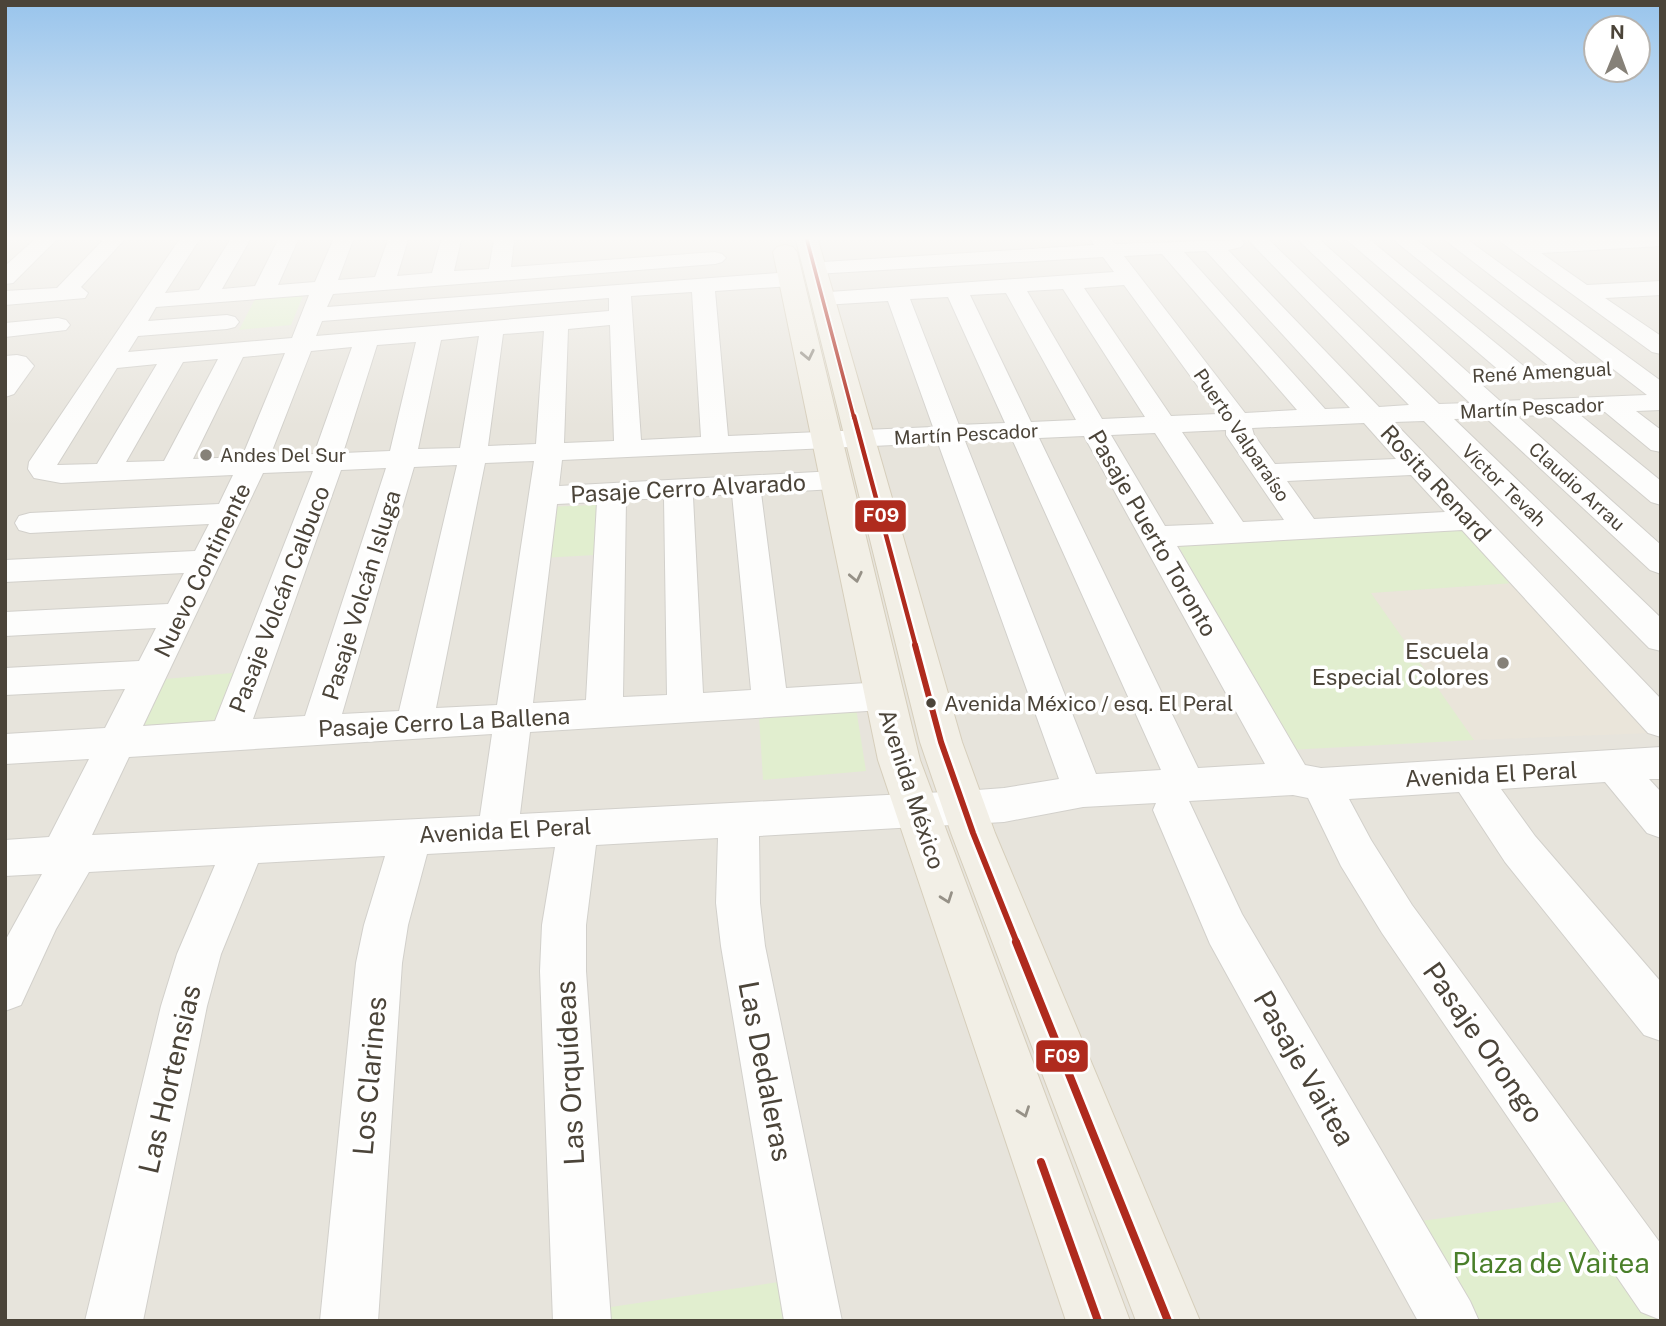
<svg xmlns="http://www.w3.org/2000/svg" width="1666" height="1326" viewBox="0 0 1666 1326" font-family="'Public Sans',sans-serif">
	<rect width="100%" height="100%" fill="#f4f2ee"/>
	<rect fill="#e7e4dc" x="5" y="240" width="1656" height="1081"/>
	<polygon fill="#eae5da" points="1514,583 1650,733 1474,740 1371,593"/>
	<g fill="#e1eecf">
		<polygon points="305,291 291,325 239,330 257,295"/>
		<polygon points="597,505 595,555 542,558 546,507"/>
		<polygon points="1466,527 1514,583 1371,593 1474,740 1289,750 1178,545"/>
		<polygon points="243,672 222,725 140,733 165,679"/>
		<polygon points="856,708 866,771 763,780 759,716"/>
		<polygon points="1582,1199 1661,1321 1463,1321 1406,1223"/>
		<polygon points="792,1280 795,1321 610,1321 611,1307"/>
	</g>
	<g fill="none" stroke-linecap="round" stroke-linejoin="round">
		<defs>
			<g id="minor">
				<polygon points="34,240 56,240 13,283 5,284 5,266"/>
				<polygon points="103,240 124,240 81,287 88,293 85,298 5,305 5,291 57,288"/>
				<path d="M179 240H199L165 293 199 290 230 240H250L222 289 255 286 278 240H298L278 285 315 282 333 240H353L338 280 375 277 388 240H408L397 276 432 273 441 240H461L454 271 489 269 494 240H514L511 267 715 252 722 254 726 258 722 262 715 264 333 294 327 307 791 272 799 274 802 279 799 284 791 286 715 291 728 436 933 427 888 301 823 305 815 303 812 298 815 293 1114 272 1103 257 815 274 807 273 804 268 807 263 1094 245 1091 240H1112L1115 244 1242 240 1244 243 1241 247 1228 250 1379 407 1409 405 1248 240H1269L1439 404 1470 403 1298 240H1320L1500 401 1647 395 1445 240H1468L1661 381V410L1636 411 1661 430V452L1651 450 1605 412 1579 414 1661 481V505L1651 502 1548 415 1517 416 1661 545V574L1650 570 1486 418 1454 419 1661 618V651L1649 648 1424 421 1394 422 1661 699V737L1648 733 1462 530 1177 546 1305 765 1321 768 1661 747V779H1649L1661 792V838L1647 833 1605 782 1501 789 1535 836 1661 982V1041L1644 1035 1505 862 1459 792 1349 799 1371 840 1412 905 1661 1244V1320L1641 1312 1382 933 1341 866 1308 798 1293 795 1189 801 1242 914 1470 1301 1479 1321H1418L1210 944 1153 810 1156 803 1083 807 1004 822 759 836 760 903 765 946 842 1321H784L721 946 716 903 718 838 596 845 586 925V971L611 1321H553L540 971 542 925 555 847 427 854 408 925 402 963 378 1321H320L356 963 364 925 385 856 258 863 221 954 207 1006 143 1321H85L161 1006 177 954 215 865 89 872 56 929 21 1005 5 1011V941L42 874 5 876V840L49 837 89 759 5 764V734L105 728 125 689 5 695V668L139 661 156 628 5 636V612L168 604 184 573 5 582V560L195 551 209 524 30 533 19 530 15 523 19 516 30 513 219 504 233 475 61 483 34 478 28 469 29 462ZM1206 251 1350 408 1325 409 1184 252ZM1162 254 1297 410 1245 413 1124 256ZM1124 285 1218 414 1171 416 1084 288ZM1063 289 1145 417 1102 419 1027 291ZM692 292 701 437 641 440 631 296ZM1006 293 1076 420 1031 422 970 295ZM309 295 292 338 128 352 138 336 227 329 235 327 239 322 235 317 227 315 148 321 156 307ZM948 297 1005 423 959 425 910 299ZM609 298V311L316 336 322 321ZM610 325 614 441 564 443 568 329ZM544 331 536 444 488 446 503 334ZM479 336 460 448 418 449 441 340ZM416 342 390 451 343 453 377 345ZM352 347 314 454 270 456 311 351ZM285 353 242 457 193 459 243 357ZM218 359 164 461 126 462 183 362ZM157 364 97 464 57 465 117 368ZM1364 423 1396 459 1275 464 1254 435 1252 428ZM1226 430V435L1284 520 1243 522 1182 432ZM1155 433 1214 524 1165 526 1111 435ZM1084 436 1265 764 1198 768 1039 438ZM1012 439 1161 770 1096 774 965 441ZM938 443 1059 779 1004 788 964 791 520 814 530 732 883 710 896 706 901 696 896 686 883 682 786 688 761 493 835 489 845 486 849 480 845 474 835 471 559 486 562 460ZM534 461 497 705 436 708 485 463ZM457 465 399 711 342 714 414 467ZM386 468 305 716 253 719 341 470ZM313 471 215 721 143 726 263 473ZM1411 475 1445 512 1314 519 1287 481ZM732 494 751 690 703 693 693 497ZM664 498 667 695 623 697 626 500ZM597 502 586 700 533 703 557 504ZM492 734 480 816 92 835 129 757Z"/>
				<polygon points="1347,240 1370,240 1526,368 1530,373 1526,378 1517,381 1508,378"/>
				<polygon points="1394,240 1417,240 1579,366 1583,371 1579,376 1570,379 1561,376"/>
				<polygon points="1498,240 1661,240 1661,246 1541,253 1587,285 1661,281 1661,295 1605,298 1661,336 1661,354 1652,352"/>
				<polygon points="58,318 66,320 70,325 66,330 5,337 5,323"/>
				<polygon points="17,355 26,357 34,366 14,394 5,397 5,356"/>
			</g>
			<g id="major">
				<polygon points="796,240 818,240 962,742 995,833 1200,1321 1136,1321 951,833 920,742"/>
				<polygon points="785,245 793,247 797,252 920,760 1130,1321 1066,1321 878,760 773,252 777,247"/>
			</g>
		</defs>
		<use href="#minor" stroke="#d2d0cb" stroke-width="2"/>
		<use href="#major" stroke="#d6cebb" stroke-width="2"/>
		<use href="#minor" fill="#fdfdfc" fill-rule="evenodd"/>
		<use href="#major" fill="#f2efe6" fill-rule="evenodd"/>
		<defs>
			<polyline id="bus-1-far3" points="807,240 854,418"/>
			<polyline id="bus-1-far2" points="854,416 916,647"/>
			<polyline id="bus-1-far1" points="915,645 941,742 973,833 1017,943"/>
			<g id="bus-1">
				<polyline points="1016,942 1168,1321"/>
				<polyline points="1041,1162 1098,1321"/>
			</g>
		</defs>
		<use href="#bus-1-far3" stroke="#fff" stroke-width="7"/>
		<use href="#bus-1-far2" stroke="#fff" stroke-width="9"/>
		<use href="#bus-1-far1" stroke="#fff" stroke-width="11"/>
		<use href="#bus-1" stroke="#fff" stroke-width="13"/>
		<use href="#bus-1-far3" stroke="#af2b1e" stroke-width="3.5"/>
		<use href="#bus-1-far2" stroke="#af2b1e" stroke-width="4.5"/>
		<use href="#bus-1-far1" stroke="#af2b1e" stroke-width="6"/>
		<use href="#bus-1" stroke="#af2b1e" stroke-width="8"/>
	</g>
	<defs><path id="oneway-chevron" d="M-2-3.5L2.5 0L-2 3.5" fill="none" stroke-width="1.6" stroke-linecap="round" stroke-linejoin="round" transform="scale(1.75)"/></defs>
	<g stroke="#969187">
		<use href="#oneway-chevron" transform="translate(808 355) rotate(78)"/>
		<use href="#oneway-chevron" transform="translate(856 577) rotate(78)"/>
		<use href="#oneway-chevron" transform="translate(947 898) rotate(70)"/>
		<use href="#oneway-chevron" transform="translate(1024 1112) rotate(70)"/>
	</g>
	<linearGradient id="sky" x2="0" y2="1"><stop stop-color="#98c4ec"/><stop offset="0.56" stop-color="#faf9f7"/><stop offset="1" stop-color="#faf9f7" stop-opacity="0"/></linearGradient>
	<rect width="1666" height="426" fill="url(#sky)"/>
	<g fill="#868178" stroke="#fff" stroke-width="2.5">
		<circle cx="206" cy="455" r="7"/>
		<circle cx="1503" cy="663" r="7"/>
	</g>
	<circle fill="#4b4439" stroke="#fff" stroke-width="2.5" cx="931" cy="703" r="6"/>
	<g text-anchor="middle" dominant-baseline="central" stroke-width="7" stroke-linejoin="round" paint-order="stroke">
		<g font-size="19" fill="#4b4439" stroke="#fff">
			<text transform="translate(1542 372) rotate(-3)">René Amengual</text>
			<text transform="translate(1532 408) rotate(-3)">Martín Pescador</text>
			<text transform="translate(966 434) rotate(-3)">Martín Pescador</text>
			<text transform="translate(1242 435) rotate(56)">Puerto Valparaíso</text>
			<text transform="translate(1504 485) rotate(44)">Víctor Tevah</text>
			<text transform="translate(1577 486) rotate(42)">Claudio Arrau</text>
		</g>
		<g font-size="19" fill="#4b4439" stroke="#fff" text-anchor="start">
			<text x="220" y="455">Andes Del Sur</text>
		</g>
		<g font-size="21" fill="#4b4439" stroke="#fff" text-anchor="start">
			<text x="944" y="703">Avenida México / esq. El Peral</text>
		</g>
		<g font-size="23" fill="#4b4439" stroke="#fff">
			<text transform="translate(1436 483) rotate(47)">Rosita Renard</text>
			<text transform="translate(688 488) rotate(-3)">Pasaje Cerro Alvarado</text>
			<text transform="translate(1153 533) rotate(60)">Pasaje Puerto Toronto</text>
			<text transform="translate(202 570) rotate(-64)">Nuevo Continente</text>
			<text transform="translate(361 595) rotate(-73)">Pasaje Volcán Isluga</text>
			<text transform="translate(279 599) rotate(-69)">Pasaje Volcán Calbuco</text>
			<text transform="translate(444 722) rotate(-3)">Pasaje Cerro La Ballena</text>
			<text transform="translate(1491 774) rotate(-3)">Avenida El Peral</text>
			<text transform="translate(912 789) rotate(72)">Avenida México</text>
			<text transform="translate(505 830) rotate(-3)">Avenida El Peral</text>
		</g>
		<g font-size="23" fill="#4b4439" stroke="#fff" text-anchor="end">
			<text x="1489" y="650">Escuela<tspan x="1489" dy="26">Especial Colores</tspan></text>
		</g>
		<g font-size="28" fill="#4b4439" stroke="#fff">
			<text transform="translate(1484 1042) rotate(55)">Pasaje Orongo</text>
			<text transform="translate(1305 1068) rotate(60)">Pasaje Vaitea</text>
			<text transform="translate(766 1071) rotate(79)">Las Dedaleras</text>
			<text transform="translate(569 1073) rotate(-93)">Las Orquídeas</text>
			<text transform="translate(369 1076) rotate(-85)">Los Clarines</text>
			<text transform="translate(169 1079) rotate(-77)">Las Hortensias</text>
		</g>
		<g font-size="28" fill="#4a7f2a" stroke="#fff">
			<text x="1551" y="1262">Plaza de Vaitea</text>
		</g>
	</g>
	<g stroke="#fff" stroke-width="2.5">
		<rect x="854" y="499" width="53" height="34" rx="7" fill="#af2b1e"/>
		<rect x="1035" y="1039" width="54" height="34" rx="7" fill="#af2b1e"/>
	</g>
	<g font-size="19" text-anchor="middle" font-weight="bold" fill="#fff">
		<text x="881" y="522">F09</text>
		<text x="1062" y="1063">F09</text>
	</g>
	<rect width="1666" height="1326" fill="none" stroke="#4b4439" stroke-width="14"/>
	<g transform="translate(1617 49) rotate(1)"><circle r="33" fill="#ffffff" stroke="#b7b4b0" stroke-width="2"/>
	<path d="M0-5L12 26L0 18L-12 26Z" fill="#868178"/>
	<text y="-10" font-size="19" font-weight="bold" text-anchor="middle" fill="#4b4439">N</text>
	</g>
</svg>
